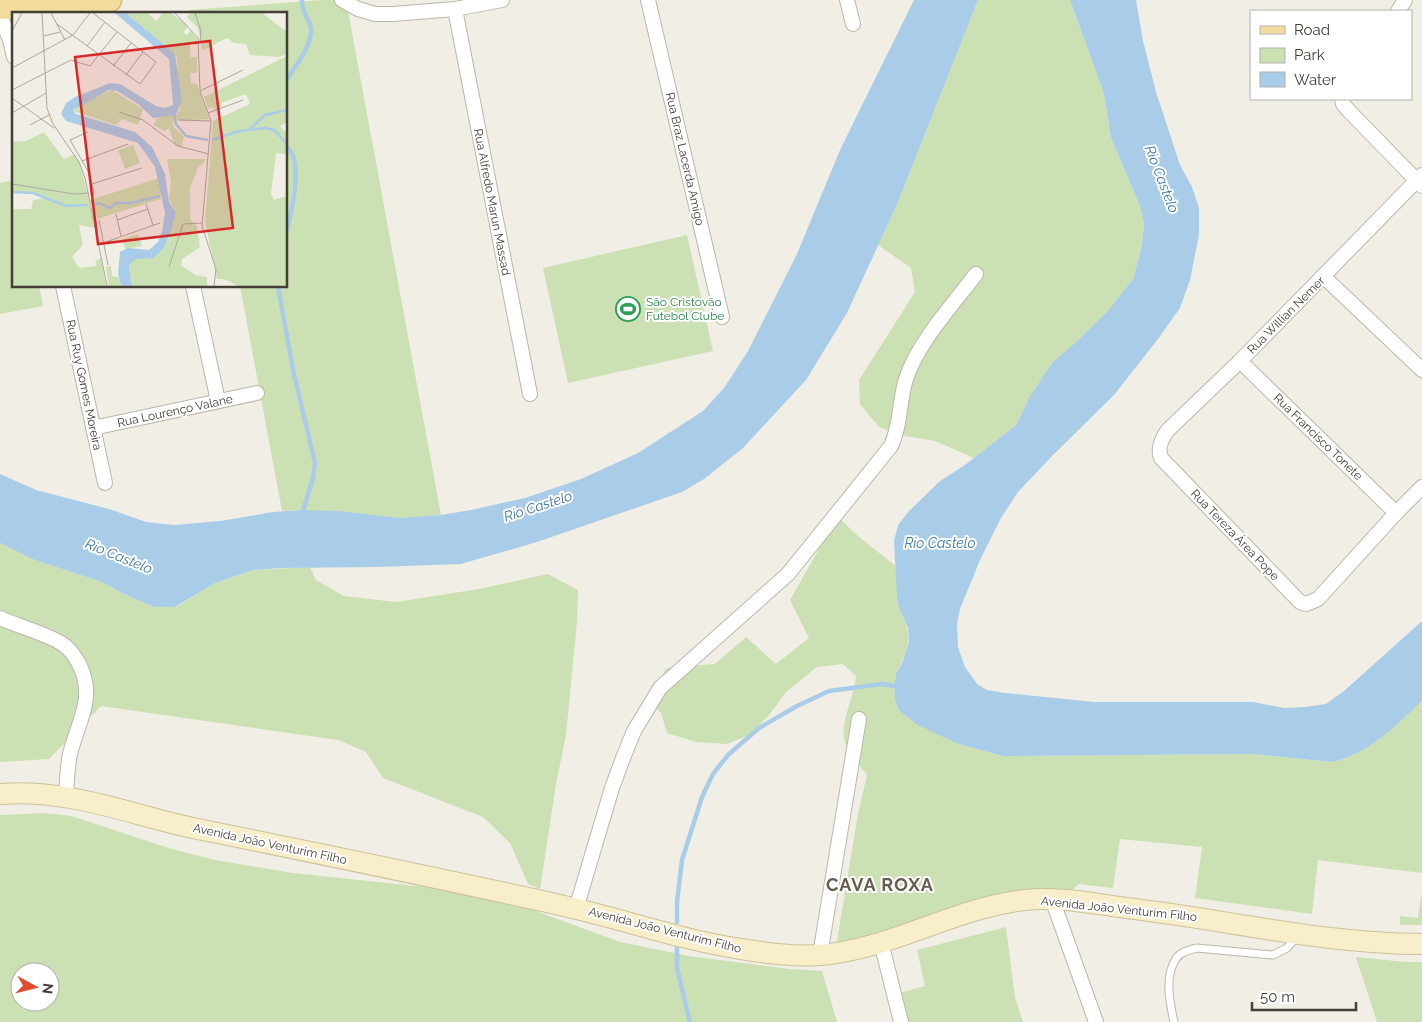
<svg xmlns="http://www.w3.org/2000/svg" width="1422" height="1022" viewBox="0 0 1422 1022" font-family="Raleway,sans-serif">
	<rect width="100%" height="100%" fill="#f1eee6"/>
	<g fill="#cce1b3" fill-rule="evenodd">
		<path d="M321 0H346L441 515C427 516 412 519 398 518 359 515 321 509 282 511L240 286H286V14H189V10Z"/>
		<polygon points="978,0 1070,0 1104,94 1111,138 1140,206 1144,223 1142,246 1133,279 1109,311 1076,342 1052,363 1030,396 1016,425 974,458 935,441 905,436 879,427 860,404 859,380 915,292 911,268 878,245 898,202"/>
		<polygon points="14,180 14,286 39,286 43,306 0,314 0,183"/>
		<polygon points="687,235 713,351 568,383 543,268"/>
		<path d="M841 520 859 537 897 567C898 580 895 593 899 606 903 619 910 629 908 643 907 654 901 663 897 672 893 681 894 691 895 700L958 744 1003 756 1252 754 1332 762C1367 755 1397 725 1422 701V873L1318 860 1312 914 1195 898 1202 847 1120 839 1113 888 1078 884 1064 900 836 947 858 814 867 775C860 765 848 754 845 742 839 724 855 695 856 676L843 664 817 667 786 692 770 714 749 735 727 744 696 742 667 733 661 713 650 702 666 668 715 664 746 637 776 664 809 638 790 600 823 542Z"/>
		<polygon points="0,543 32,559 102,582 120,592 154,607 176,607 215,583 253,570 310,567 316,580 344,596 396,602 479,589 548,574 578,590 577,621 566,735 556,784 540,889 528,884 510,843 483,817 383,778 366,752 338,740 101,706 49,759 0,762"/>
		<path d="M43 813 71 816 172 849 215 860 293 873 443 889 522 906 620 942 689 956 790 969 822 971 837 1022H0V815ZM20 972H50V1002H20Z"/>
		<polygon points="1422,891 1422,925 1400,925 1400,916 1418,918"/>
		<polygon points="1006,927 1015,998 1023,1022 899,1022 892,995 925,986 917,950"/>
		<polygon points="1356,957 1406,962 1422,962 1422,1022 1377,1022"/>
	</g>
	<g fill="#a9cde8">
		<polygon points="914,0 978,0 898,202 847,313 806,380 743,448 704,479 682,492 537,542 461,564 377,567 281,568 253,570 215,583 175,607 154,607 120,592 102,582 32,559 0,543 0,474 36,490 109,509 146,522 174,525 220,521 273,512 302,510 338,511 400,518 441,515 471,510 525,498 581,479 638,453 703,411 724,388 748,351 797,254 840,150"/>
		<path d="M1070 0H1136L1143 41 1156 92 1180 165 1192 187 1199 208V235L1190 280 1180 308 1158 339 1114 395 1052 456 1018 492 1001 518 980 560 960 609 957 624 958 647 965 667 977 684 987 690 1005 693 1094 702H1253L1284 708 1305 707 1326 704 1344 691 1422 621V701C1397 725 1367 755 1332 762L1252 754 1003 756 958 744 916 724 899 710 895 700 894 686 896 674 903 661 909 642 908 628 899 608 897 598 894 541 898 525 909 511 940 481 965 465 1016 425 1030 396 1052 363 1076 342 1108 311 1133 279 1142 246 1144 223 1140 206 1111 138 1104 94Z"/>
	</g>
	<g fill="none" stroke-linecap="round" stroke-linejoin="round">
		<g stroke="#a9cde8" stroke-width="4.5">
			<path d="M286 81C294 68 313 44 311 29 310 18 301 13 302 0"/>
			<path d="M286 145C289 150 293 154 294 159 299 181 292 211 286 233"/>
			<polyline points="278,286 293,370 315,463 313,478 302,514"/>
			<polyline points="677,922 677,902 682,860 702,797 713,774 728,755 759,728 797,706 829,691 882,684 894,686 898,685"/>
			<polyline points="677,948 677,968 690,1022"/>
		</g>
		<defs>
			<path id="lane" d="M1174 1022C1170 1004 1164 976 1176 959 1180 952 1189 950 1197 948L1273 955 1287 948 1298 935"/>
			<g id="street">
				<polyline points="342,0 358,9 375,14 393,14 455,9 502,0"/>
				<polyline points="648,0 722,317"/>
				<polyline points="847,0 853,24"/>
				<polyline points="455,9 530,394"/>
				<polyline points="1398,11 1405,0"/>
				<polyline points="0,15 10,40 14,57"/>
				<polyline points="1342,99 1343,104 1349,111 1422,186"/>
				<path d="M1422 175 1240 361 1168 430C1162 438 1157 447 1161 458L1300 602 1306 604 1318 599 1396 513 1422 487"/>
				<polyline points="1323,276 1422,370"/>
				<polyline points="63,286 105,483"/>
				<polyline points="193,286 218,401"/>
				<polyline points="1240,361 1396,513"/>
				<polyline points="93,428 257,393"/>
				<path d="M0 618C20 627 42 632 61 643 68 647 74 655 78 662 97 697 78 721 70 754 67 768 67 783 66 797"/>
				<polyline points="1052,899 1096,1022"/>
				<path d="M576 909 612 788 623 758 634 731 660 688 788 574 891 446C901 425 899 401 906 379 918 342 952 306 976 274"/>
				<polyline points="881,942 901,1022"/>
				<polyline points="820,955 859,719"/>
			</g>
			<path id="secondary" d="M0 794C66 788 129 814 193 828 316 853 440 878 564 906 623 919 681 940 741 949 767 953 794 957 820 955 896 949 963 902 1039 899 1067 898 1097 904 1126 908 1224 919 1322 944 1422 944"/>
			<polyline id="primary" points="0,8 110,0"/>
		</defs>
		<use href="#lane" stroke="#bcb6aa" stroke-width="9"/>
		<use href="#street" stroke="#bcb6aa" stroke-width="16"/>
		<use href="#secondary" stroke="#ccc19a" stroke-width="22"/>
		<use href="#primary" stroke="#d6ba6f" stroke-width="25"/>
		<use href="#lane" stroke="#fff" stroke-width="7"/>
		<use href="#street" stroke="#fff" stroke-width="14"/>
		<use href="#secondary" stroke="#f8eec9" stroke-width="20"/>
		<use href="#primary" stroke="#f3dd9e" stroke-width="22"/>
	</g>
	<defs>
		<symbol id="stadium-ring" viewBox="-11 -11 22 22"><circle r="9.5" fill="#fff" stroke="#2e9e5b" stroke-width="1.5"/><path d="M0-5a6.5 5 0 1 0 0 10a6.5 5 0 1 0 0-10ZM-3.5-1.8h7v3.6h-7Z" fill="#2e9e5b"/></symbol>
	</defs>
	<g fill-rule="evenodd">
		<use href="#stadium-ring" x="614" y="295" width="28" height="28"/>
	</g>
	<g text-anchor="middle" dominant-baseline="central" stroke-width="4" stroke-linejoin="round" paint-order="stroke">
		<g font-size="12" fill="#433f36" stroke="#fff">
			<text transform="translate(685 159) rotate(77)">Rua Braz Lacerda Amigo</text>
			<text transform="translate(492 202) rotate(79)">Rua Alfredo Marun Massad</text>
			<text transform="translate(1286 315) rotate(-45)">Rua Willian Nemer</text>
			<text transform="translate(84 385) rotate(78)">Rua Ruy Gomes Moreira</text>
			<text transform="translate(175 411) rotate(-12)">Rua Lourenço Valane</text>
			<text transform="translate(1318 437) rotate(44)">Rua Francisco Tonete</text>
			<text transform="translate(1235 535) rotate(46)">Rua Tereza Área Pope</text>
			<text transform="translate(270 844) rotate(12)">Avenida João Venturim Filho</text>
			<text transform="translate(1119 909) rotate(6)">Avenida João Venturim Filho</text>
			<text transform="translate(665 930) rotate(14)">Avenida João Venturim Filho</text>
		</g>
		<g font-size="12" fill="#27864d" stroke="#fff" text-anchor="start">
			<text x="646" y="302">São Cristovão<tspan x="646" dy="14">Futebol Clube</tspan></text>
		</g>
		<g font-size="14" font-style="italic" fill="#3b75a3" stroke="#fff">
			<text transform="translate(1162 179) rotate(69)">Rio Castelo</text>
			<text transform="translate(538 506) rotate(-18)">Rio Castelo</text>
			<text x="940" y="543">Rio Castelo</text>
			<text transform="translate(119 556) rotate(22)">Rio Castelo</text>
		</g>
		<g font-size="18" font-weight="bold" letter-spacing="1" fill="#655d4f" stroke="#fff">
			<text x="880" y="884">CAVA ROXA</text>
		</g>
	</g>
	<g transform="translate(12 12)">
		<rect width="275" height="275" fill="#f1eee6"/>
		<path d="M114 1H136L144 9 151 1H159L176 14 171 21 175 23 179 18 185 27V33L178 31V45H185V61H178L179 71 185 72 197 107 161 109V114L172 125 170 134H163L157 116 153 119 141 113 146 105 165 103 168 97 165 44ZM178 1H250L275 20V42L267 45 238 43 234 32 222 31 215 26 190 39 186 16 175 5ZM275 44V110L268 114 275 122V143L264 141 259 182 262 188 275 184V274H226L212 267H205L193 210 201 109 238 92 234 82 209 91 210 96 203 99 201 95 196 96 192 85ZM100 78 131 97 126 113 110 107 104 113 61 99 70 91ZM32 120 52 147 62 142 68 152 84 216 67 213 71 233 60 245 67 256 85 254 83 249 89 246 94 274H0V197H19L21 188 32 186 31 183 0 179V130L14 129ZM121 133 128 151 113 157 106 138ZM155 147H195L186 156 178 176V207L185 214 188 235 170 247 169 253 183 263 195 265V274H120L117 253 124 246H142L152 236 159 219 164 202 157 187 159 170ZM147 166 149 187 85 207 81 187ZM126 222 130 234 113 237 110 227ZM99 254 100 264 106 265 109 274H97L94 255Z" fill="#cce1b3"/>
		<path d="M103 1H114L163 42 170 88 164 103 141 106 126 92 105 79 97 78 61 98 64 102 123 120 140 135 153 162 157 190 164 201 159 219 152 236 142 246 124 247 117 253 120 274H109L106 262 108 240 116 236 137 238 146 230 150 220 153 201 143 155 126 131 54 109 49 102 54 91 63 85 98 71 108 72 144 94 153 96 161 93 157 47Z" fill="#a9cde8"/>
		<path fill="none" stroke="#a9cde8" stroke-width="2.5" d="M162 103 164 112 174 124 196 128M238 117 253 103 275 98M200 128 227 119 253 116 262 118 275 132M0 180 21 181 54 194 76 193M81 193 87 191 98 196 104 191H119L148 184"/>
		<path fill="none" stroke="#aba8a0" stroke-width="1" d="M30 1 35 96 41 112 67 150 73 166 95 274M39 1 53 28M163 1 186 26 188 79 199 109 190 214 204 257 202 274M183 1 189 19 188 30M45 12 128 72 144 50 81 1M0 19 10 1M32 24 48 20M75 34 93 10M101 54 119 31M0 56 61 23 78 1M114 63 131 40M0 78 59 48 78 54 105 20M188 79 231 58M0 86 42 116M107 100 131 108 166 134 197 142M0 101 34 81M196 101 231 88M167 108 199 109M18 113 37 103M76 120 58 128 76 159 82 180 79 191M70 149 116 132M0 172 62 182 77 181M80 172 130 156M134 192 141 213M104 202 109 224M87 208 96 253M105 208 136 197M88 232 148 211M157 255 171 212 190 211"/>
		<path fill="#d62828" fill-opacity="0.15" stroke="#d62828" stroke-width="2.5" d="M198 29 221 216 86 232 63 45Z"/>
		<rect width="275" height="275" fill="none" stroke="#433f36" stroke-width="2.5"/>
	</g>
	<rect x="1250" y="10" width="162" height="90" fill="#ffffff" stroke="#b4b2af"/>
	<rect x="1260" y="26" width="25" height="8" fill="#f3dd9e" stroke="#b4b2af"/>
	<text x="1294" y="35" font-size="15" fill="#433f36">Road</text>
	<rect x="1260" y="48" width="25" height="15" fill="#cce1b3" stroke="#b4b2af"/>
	<text x="1294" y="60" font-size="15" fill="#433f36">Park</text>
	<rect x="1260" y="72" width="25" height="15" fill="#a9cde8" stroke="#b4b2af"/>
	<text x="1294" y="85" font-size="15" fill="#433f36">Water</text>
	<g transform="translate(35 987) rotate(97)"><circle r="24" fill="#ffffff" stroke="#b4b2af"/>
	<path d="M0-4L9 19L0 12L-9 19Z" fill="#e24c2c"/>
	<text y="-8" font-size="14" font-weight="bold" text-anchor="middle" fill="#433f36">N</text>
	</g>
	<path d="M1252 1002v8h104v-8" fill="none" stroke="#433f36" stroke-width="2.5"/>
	<text x="1260" y="1002" font-size="15" fill="#433f36" stroke="#ffffff" stroke-width="4" paint-order="stroke">50 m</text>
</svg>
